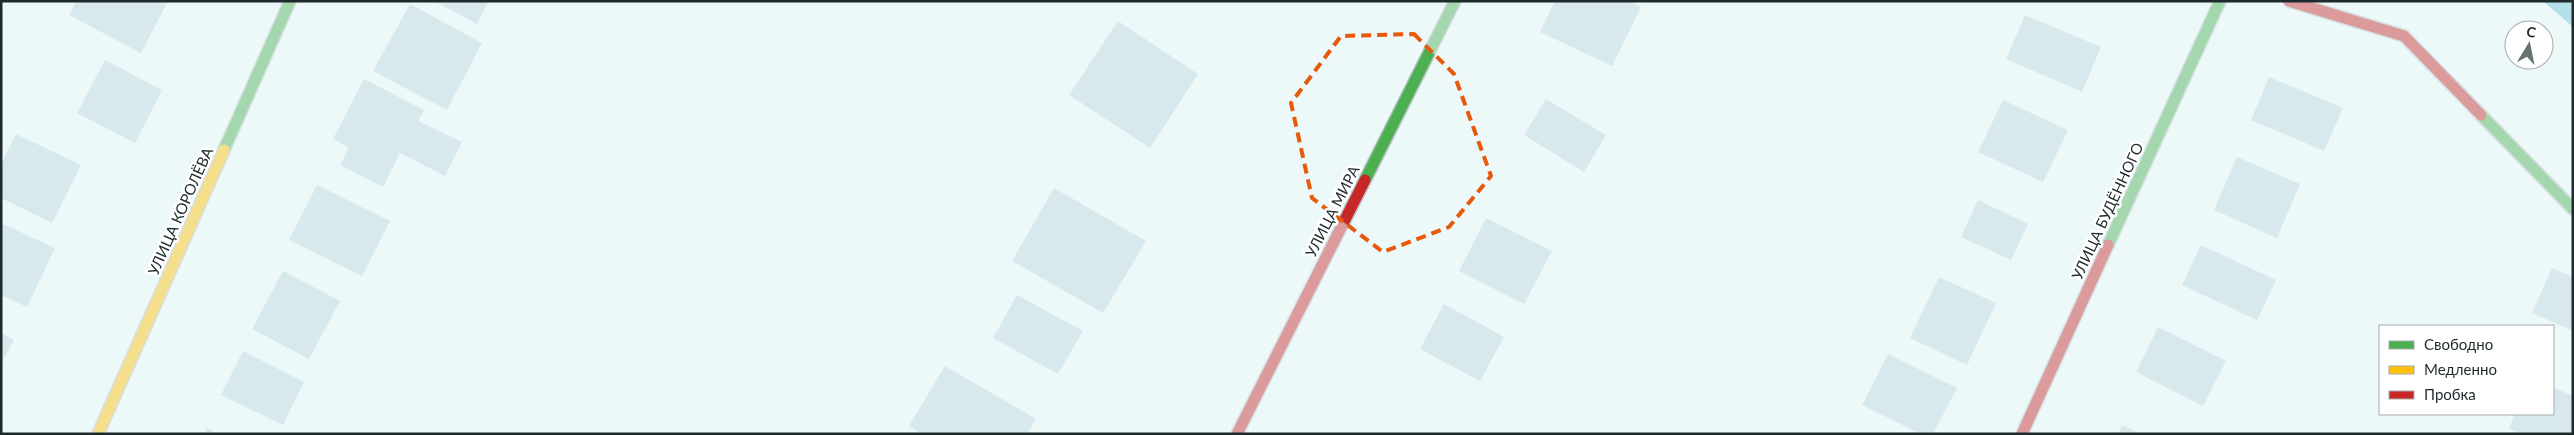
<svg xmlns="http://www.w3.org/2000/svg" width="2574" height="435" viewBox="0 0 2574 435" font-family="Lato,sans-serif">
	<rect width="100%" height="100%" fill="#edf8f9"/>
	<polygon fill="#6dc6d1" points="2543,1 2573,1 2573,27"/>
	<g fill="#bdd8db">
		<polygon points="76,1 168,1 141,53 69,15"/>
		<polygon points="434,1 489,1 477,24"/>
		<polygon points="1555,1 1629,1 1641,7 1612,66 1540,32"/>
		<polygon points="410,4 482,43 447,110 373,71"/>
		<polygon points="2025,15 2101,47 2082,92 2006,59"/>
		<polygon points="1118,21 1198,74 1150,148 1069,95"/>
		<polygon points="105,60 162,90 135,143 77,113"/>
		<polygon points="2269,77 2343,108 2324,151 2251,120"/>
		<polygon points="364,79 424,110 418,121 462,142 445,176 400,153 383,187 340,165 349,148 333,139"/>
		<polygon points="1546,99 1606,135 1584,172 1524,135"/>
		<polygon points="2003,100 2068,130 2043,182 1978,152"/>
		<polygon points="16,134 81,165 52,223 1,198 1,164"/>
		<polygon points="2237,157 2300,184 2277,238 2214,210"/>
		<polygon points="317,185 390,221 362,276 289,240"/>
		<polygon points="1054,188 1146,241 1103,313 1012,261"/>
		<polygon points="1978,200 2028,224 2011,260 1961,237"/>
		<polygon points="1486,218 1552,251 1524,304 1459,271"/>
		<polygon points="1,223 55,248 27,307 1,295"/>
		<polygon points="2201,245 2276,280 2257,320 2182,285"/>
		<polygon points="2552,268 2573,277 2573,331 2532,313"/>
		<polygon points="283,271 340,301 309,359 252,329"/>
		<polygon points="1939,277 1996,303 1967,365 1910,338"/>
		<polygon points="1017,295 1083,331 1058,374 993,338"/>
		<polygon points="1444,304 1504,337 1480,381 1420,349"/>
		<polygon points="2158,327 2226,361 2203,406 2136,372"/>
		<polygon points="1,333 14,340 1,364"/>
		<polygon points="243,351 304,382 283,425 221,395"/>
		<polygon points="1888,354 1957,388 1933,434 1921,434 1862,405"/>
		<polygon points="945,366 1036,419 1027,434 922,434 909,426"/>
		<polygon points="2553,387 2573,396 2573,434 2522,434 2509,428 2515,414 2553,414"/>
		<polygon points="2122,425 2140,434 2118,434"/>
		<polygon points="207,428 218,434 204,434"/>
	</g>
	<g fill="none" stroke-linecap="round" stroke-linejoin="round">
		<defs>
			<g id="fast">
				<polyline points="2481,115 2573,209"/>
				<polyline points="224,150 290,1"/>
				<polyline points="1365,180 1455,1"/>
				<polyline points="2108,245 2220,1"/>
			</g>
			<polyline id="slow" points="98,434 224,150"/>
			<g id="jam">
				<polyline points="2289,1 2404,36 2481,115"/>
				<polyline points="1237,434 1365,180"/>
				<polyline points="2022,434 2108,245"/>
			</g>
		</defs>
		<use href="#fast" stroke="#b8c3c4" stroke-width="14"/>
		<use href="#slow" stroke="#b8c3c4" stroke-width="14"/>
		<use href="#jam" stroke="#b8c3c4" stroke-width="14"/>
		<use href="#fast" stroke="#4caf50" stroke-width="11"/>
		<use href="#slow" stroke="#ffc107" stroke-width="11"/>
		<use href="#jam" stroke="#c62828" stroke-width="11"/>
	</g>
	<path d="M0 0H2574V435H0ZM1414 34 1454 74 1491 176 1449 227 1383 252 1312 198 1291 103 1341 36Z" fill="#edf8f9" fill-opacity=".55" fill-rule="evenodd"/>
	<path fill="none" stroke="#e8590c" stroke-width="4" stroke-dasharray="10 6" stroke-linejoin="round" d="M1414 34 1454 74 1491 176 1449 227 1383 252 1312 198 1291 103 1341 36Z"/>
	<g text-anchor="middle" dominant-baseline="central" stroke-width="5" stroke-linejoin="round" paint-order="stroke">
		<g font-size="15" fill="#1e2a2c" stroke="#fff">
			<text transform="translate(180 211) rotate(-66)">УЛИЦА КОРОЛЁВА</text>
			<text transform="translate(1332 211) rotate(-63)">УЛИЦА МИРА</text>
			<text transform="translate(2107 211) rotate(-65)">УЛИЦА БУДЁННОГО</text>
		</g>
	</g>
	<rect width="2574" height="435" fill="none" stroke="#1e2a2c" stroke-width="5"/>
	<rect x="2379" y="325" width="175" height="90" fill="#ffffff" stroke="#a5aaab"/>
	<rect x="2389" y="341" width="25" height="8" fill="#4caf50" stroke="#a5aaab"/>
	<text x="2424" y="350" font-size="15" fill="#1e2a2c">Свободно</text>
	<rect x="2389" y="366" width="25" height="8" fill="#ffc107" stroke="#a5aaab"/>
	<text x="2424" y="375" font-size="15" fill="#1e2a2c">Медленно</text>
	<rect x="2389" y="391" width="25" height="8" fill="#c62828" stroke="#a5aaab"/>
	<text x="2424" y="400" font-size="15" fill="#1e2a2c">Пробка</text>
	<g transform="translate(2529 45) rotate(10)"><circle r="24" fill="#ffffff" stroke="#a5aaab"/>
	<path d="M0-4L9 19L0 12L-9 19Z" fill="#667274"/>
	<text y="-8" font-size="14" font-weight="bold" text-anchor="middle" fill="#1e2a2c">С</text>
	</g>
</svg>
